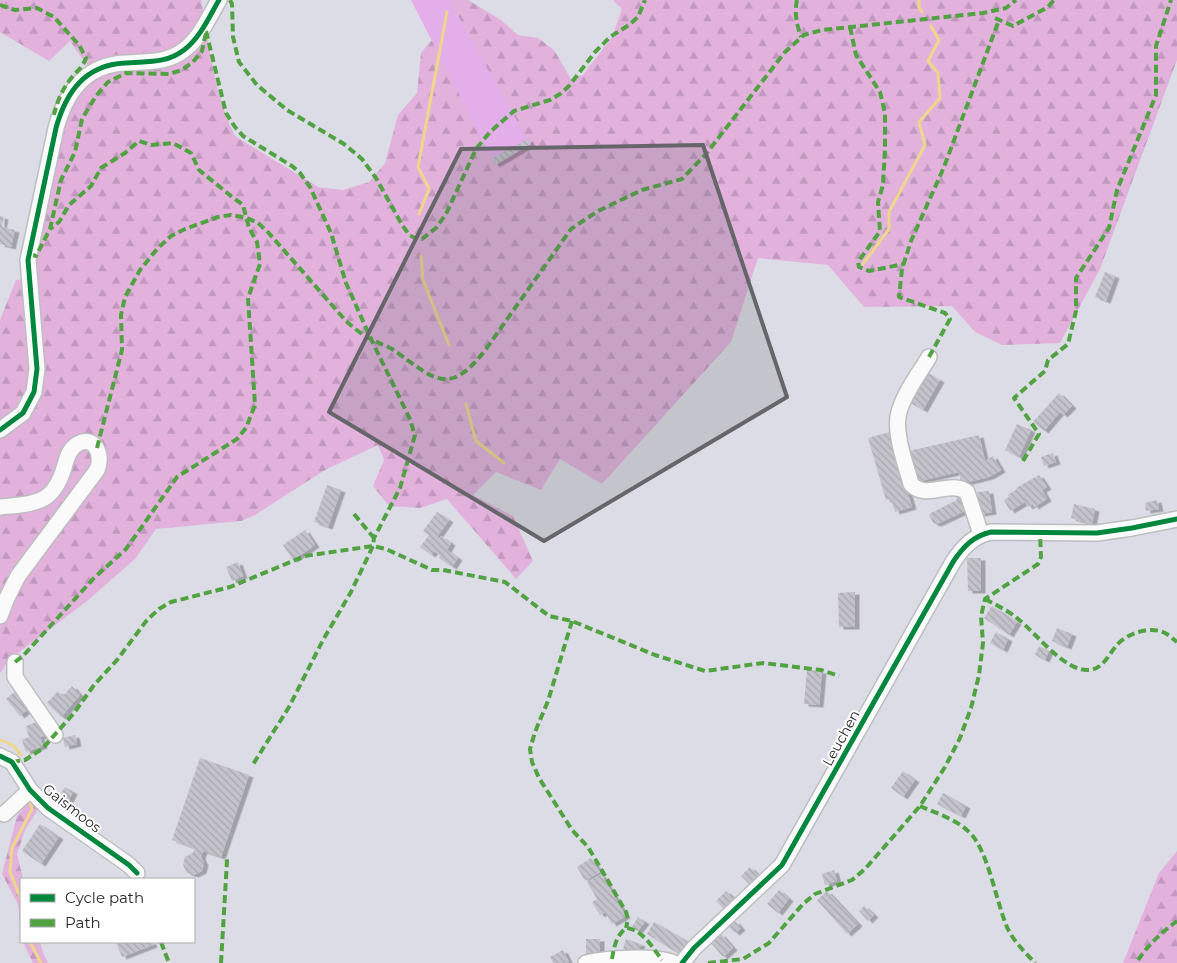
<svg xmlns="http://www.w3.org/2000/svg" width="1177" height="963" viewBox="0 0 1177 963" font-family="Montserrat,sans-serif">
	<defs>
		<pattern id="forest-firs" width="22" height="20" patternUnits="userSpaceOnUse" patternTransform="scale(1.25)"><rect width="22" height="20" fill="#e2b2dd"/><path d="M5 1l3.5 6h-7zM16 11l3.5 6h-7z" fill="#c299be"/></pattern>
		<pattern id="building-back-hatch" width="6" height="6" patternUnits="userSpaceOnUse" patternTransform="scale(1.25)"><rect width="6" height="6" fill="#c4c3cb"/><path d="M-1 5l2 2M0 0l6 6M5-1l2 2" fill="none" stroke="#a8a8ae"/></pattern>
		<filter id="shadow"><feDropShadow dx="4.5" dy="2.5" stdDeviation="0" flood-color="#0004"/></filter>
	</defs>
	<rect width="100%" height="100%" fill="#dcdce6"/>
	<g fill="url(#forest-firs)">
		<path d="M0 0H201C209 46 214 94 235 136L318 187 343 190 369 182 385 163 398 115 417 93 421 53 430 42 448 31V0H468L501 20 518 35 538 38 554 50 571 79 583 75 612 37 622 9 613 0H1177V60L1100 269 1060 343 1002 345 975 332 952 306 864 307 828 265 758 258 731 342 602 484 560 459 541 490 496 472 473 495 513 516 533 561 516 579 447 499 420 508 389 506 373 486 384 460 378 445 325 470 255 515 241 521 156 529 135 559 87 601 10 659 0 673V320L16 280 33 278 48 192 70 101 95 77 70 41 49 61 0 32Z"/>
		<polygon points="30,800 39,808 25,830 17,854 23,879 21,879 21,929 18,904 2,874 17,816"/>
		<polygon points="1177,851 1177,963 1123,963 1159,873"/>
		<polygon points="23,942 40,942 43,953 48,963 33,963"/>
	</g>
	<polygon fill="#e3aeea" points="411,0 449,0 527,139 492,159"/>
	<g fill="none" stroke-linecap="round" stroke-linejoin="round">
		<g stroke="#eed78a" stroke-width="3">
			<polyline points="919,0 919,7 922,12"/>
			<polyline points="419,214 429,189 418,167 447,12"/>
			<polyline points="421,256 423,280 449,345"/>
			<polyline points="863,264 889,229 889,212 925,145 919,122 940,98 938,73 928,61 939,40 931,26"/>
			<polyline points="466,404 476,441 504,463"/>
			<polyline points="1,740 14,746 21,755"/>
			<polyline points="21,899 10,872 12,848 32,809 30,801"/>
			<polyline points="30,942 41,963"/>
		</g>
	</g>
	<g fill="url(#building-back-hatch)" filter="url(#shadow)">
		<polygon points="528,139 531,144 495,165 491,159"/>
		<polygon points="0,216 4,217 2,227 15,230 11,247 0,244"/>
		<polygon points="1105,272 1115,276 1106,301 1095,297"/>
		<polygon points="924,371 940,380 923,410 907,401"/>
		<polygon points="1059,393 1072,406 1063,415 1060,412 1044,431 1033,422"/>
		<polygon points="1017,424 1031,430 1019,457 1005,450"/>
		<polygon points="893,431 898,459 912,507 895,512 891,499 886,500 868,438"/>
		<polygon points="979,435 985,461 993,456 1001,470 989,477 961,484 959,472 916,482 909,451"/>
		<polygon points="1053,453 1056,462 1044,466 1041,457"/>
		<polygon points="1039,475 1047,487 1042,490 1047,499 1034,507 1033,504 1028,507 1025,502 1010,511 1004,500 1009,497 1008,495 1017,489 1016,488"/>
		<polygon points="327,485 341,490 328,527 314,522"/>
		<polygon points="989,491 992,512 980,514 977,492"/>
		<polygon points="956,493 962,494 965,511 937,524 933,523 929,514 957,500"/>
		<polygon points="1157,500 1159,509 1146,511 1145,503"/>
		<polygon points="1074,504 1095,509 1092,524 1071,518"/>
		<polygon points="437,512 449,520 437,537 439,539 441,536 451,543 447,550 458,558 452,567 439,558 440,555 434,551 431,555 420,547 429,535 423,531"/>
		<polygon points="305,530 315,545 293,560 283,545"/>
		<polygon points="967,558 981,558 981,591 968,591"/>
		<polygon points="238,562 243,576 232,581 226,567"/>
		<polygon points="855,592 855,627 839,627 838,593"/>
		<polygon points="992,606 1017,622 1009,635 984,618"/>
		<polygon points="1057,628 1072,634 1067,647 1052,641"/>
		<polygon points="996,632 1008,639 1003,650 990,643"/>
		<polygon points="1039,646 1049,651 1045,660 1035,655"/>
		<polygon points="807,670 822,671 819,705 804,704"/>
		<polygon points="72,686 80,695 61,717 47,703 58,691 63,696"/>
		<polygon points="19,688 33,705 20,716 6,699"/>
		<polygon points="39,721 44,736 40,737 43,746 26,752 22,740 29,737 26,726"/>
		<polygon points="75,735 77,744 65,747 63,738"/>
		<polygon points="200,758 249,775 221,857 203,851 201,857 204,863 202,871 194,875 187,873 183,865 185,857 193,853 195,848 172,840"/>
		<polygon points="903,771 915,780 903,797 891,788"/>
		<polygon points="65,787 73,792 68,802 59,797"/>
		<polygon points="943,793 966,806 961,816 937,804"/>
		<polygon points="40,824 59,837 41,864 22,851"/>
		<polygon points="591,858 600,872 585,881 577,867"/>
		<polygon points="750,867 759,876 750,885 741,876"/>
		<polygon points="834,870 837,881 825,885 822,874"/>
		<polygon points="601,874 626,916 612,924 605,912 600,915 592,902 597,899 587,882"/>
		<polygon points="779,890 789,899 778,913 767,904"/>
		<polygon points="726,891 735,900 725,910 716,901"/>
		<polygon points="827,891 858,924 847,934 817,900"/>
		<polygon points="864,906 874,915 868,921 859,911"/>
		<polygon points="638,917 645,922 638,931 632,927"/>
		<polygon points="735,921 741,928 735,933 729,927"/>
		<polygon points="654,922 687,941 679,954 647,934"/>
		<polygon points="721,934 733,948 723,957 711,943"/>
		<rect x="586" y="939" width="14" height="15"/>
		<polygon points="626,939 641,944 637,956 622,952"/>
		<polygon points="116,942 152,942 153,945 122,957"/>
		<polygon points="563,950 569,962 553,963 550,957"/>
	</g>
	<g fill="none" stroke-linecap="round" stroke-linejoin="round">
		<defs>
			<g id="minor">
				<path d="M929 357C919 374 904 393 899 412 893 431 906 465 911 484 927 501 950 479 967 492L981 534"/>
				<path d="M0 430 23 413 34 392 37 369 28 260 56 128C66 92 85 65 125 63 146 61 166 64 184 50 200 38 209 17 219 0"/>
				<path d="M0 507C39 503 55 504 66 461 68 455 70 449 76 445 94 433 104 455 97 470L18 576 6 600 0 616"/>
				<polyline points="15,662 15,677 55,735"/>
				<polyline points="0,756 12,762 30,790 48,808 129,865 137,873"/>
				<polyline points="4,814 30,790"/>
				<path d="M586 963C606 958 656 955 674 963"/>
				<path d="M682 963 694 948 782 865 953 562C963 547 973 536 991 532L1097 533 1132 528 1177 519"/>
			</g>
		</defs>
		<use href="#minor" stroke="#bdbebf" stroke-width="18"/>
		<use href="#minor" stroke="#fafafb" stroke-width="15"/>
		<g stroke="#51a342" stroke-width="4" stroke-dasharray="8 4" stroke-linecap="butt">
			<polyline points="230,0 232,4 233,37 239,62 257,85 287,110 344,144 362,159 376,178 401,223 409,235 415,238 422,239 436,228 446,214 476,149 490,132 514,111 550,100 560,94 569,86 595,52 610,37 629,25 638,17 645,0"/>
			<path d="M797 0C794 13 797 25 801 37"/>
			<path d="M0 5 15 10 37 8 54 17 79 45 86 58C83 67 75 73 69 81 61 92 57 102 54 115"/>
			<polyline points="995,18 1013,26 1048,7 1054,0"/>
			<polyline points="850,27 856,55 880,92 885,113 885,149 883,185 878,202 880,231 858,262 859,267 869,271 904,264"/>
			<polyline points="206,31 226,113 235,127 243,136 292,166 300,173 310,187 331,233 346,283 371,339 409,417 415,435 400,488 374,538 373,546 351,592 323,640 289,707 252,766"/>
			<polyline points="30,254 36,256 50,229 61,180 75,152 82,119 96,96 108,82 126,73 169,74 182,70 193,62 202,51 206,32"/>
			<polyline points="929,357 950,319 945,313 899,297 902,269 911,241 944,167 999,20"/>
			<path d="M97 448 122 350 121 315 125 297 140 270 157 249 171 236 185 229 218 217 231 215 247 218 258 223 267 231 346 321C354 328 362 335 371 339 378 343 385 345 392 349 434 378 448 399 486 349L571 229 598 211 642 190 682 179 706 154 785 52 804 35 822 30 983 13 1006 8 1016 0"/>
			<polyline points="1023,461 1039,434 1014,398 1045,371 1048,360 1068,344 1076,311 1076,278 1109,228 1117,190 1156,95 1156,46 1171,0"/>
			<polyline points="354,514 374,538"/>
			<path d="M985 599C996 605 1009 611 1018 619 1036 633 1064 671 1088 670 1102 670 1108 656 1116 646 1126 634 1149 625 1165 633 1169 635 1173 639 1177 642"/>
			<polyline points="572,621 548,701 535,732 530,749 532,762 539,778 572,830 588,847 600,867 626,912 628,919 626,928"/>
			<polyline points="15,662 23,656 94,578 126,549 177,477 237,439 246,428 255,405 248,298 260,264 257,242 249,228 243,205 231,196 199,170 191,153 173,143 151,145 139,141 125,153 101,168 91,186 69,205 59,222 50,229"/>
			<polyline points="12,762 25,760 42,749 74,713 94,685 117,660 147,620 159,609 171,602 230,587 305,556 373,546 386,549 432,570 443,570 505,582 549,616 572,621 655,655 705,671 763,663 821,670 839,676"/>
			<path d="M920 806C936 813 955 819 968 831 988 848 996 902 1007 927 1013 941 1025 952 1035 963"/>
			<polyline points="161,942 169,963"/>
			<path d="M612 959C614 947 616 936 626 928 642 929 653 948 662 960"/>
			<path d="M1138 960C1149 944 1161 933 1177 921"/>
			<polyline points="221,963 227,861 225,855"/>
			<polyline points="708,963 743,959 769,943 803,904 815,894 852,880 865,869 920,806 945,767 960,738 971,708 979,675 983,643 981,616 985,599 1038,564 1041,557 1040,533"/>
		</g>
		<defs>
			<g id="cycleway">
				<path d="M0 430 23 413 34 392 37 369 28 260 56 128C66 92 85 65 125 63 146 61 166 64 184 50 200 38 209 17 219 0"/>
				<polyline points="0,756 12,762 30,790 48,808 129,865 137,873"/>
				<path d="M682 963 694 948 782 865 953 562C963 547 973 536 991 532L1097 533 1132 528 1177 519"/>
			</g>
		</defs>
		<use href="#cycleway" stroke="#fff" stroke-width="8"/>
		<use href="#cycleway" stroke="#00873e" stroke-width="5"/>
	</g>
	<path fill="#66666a" fill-opacity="0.2" stroke="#66666a" stroke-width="4" stroke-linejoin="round" d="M703 145 787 397 544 541 329 412 461 149Z"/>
	<g text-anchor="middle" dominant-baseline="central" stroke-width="4" stroke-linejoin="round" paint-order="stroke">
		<g font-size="14" fill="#272727" stroke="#fff">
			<text transform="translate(841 738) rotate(-61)">Leuchen</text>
			<text transform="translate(72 808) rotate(38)">Gaismoos</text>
		</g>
	</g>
	<rect x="20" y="878" width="175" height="65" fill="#ffffff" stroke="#a9a9a9"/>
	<rect x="30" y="894" width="25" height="8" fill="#00873e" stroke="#a9a9a9"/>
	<text x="65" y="903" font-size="15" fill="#272727">Cycle path</text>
	<rect x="30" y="919" width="25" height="8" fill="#51a342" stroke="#a9a9a9"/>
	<text x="65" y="928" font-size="15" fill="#272727">Path</text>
</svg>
